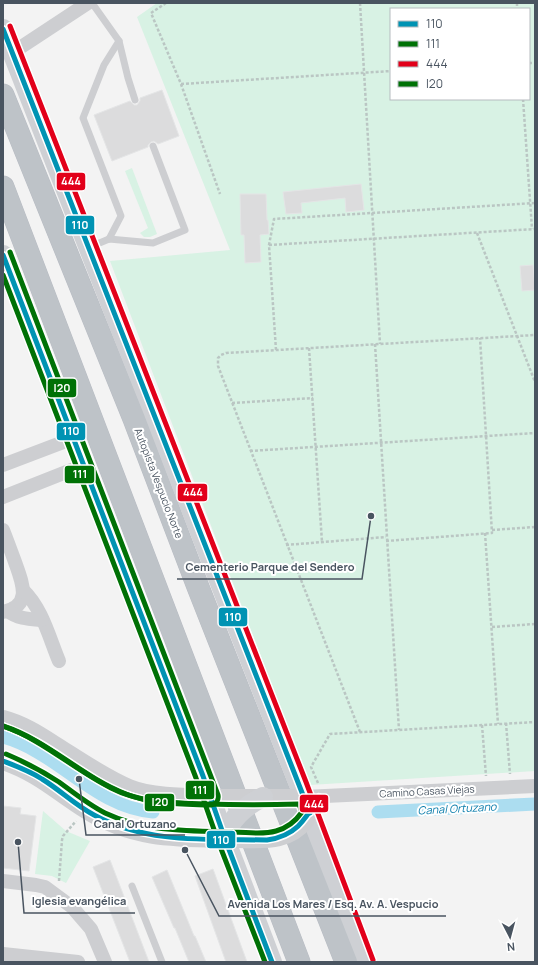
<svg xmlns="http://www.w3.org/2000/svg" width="538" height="965" viewBox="0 0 538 965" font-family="Manrope,sans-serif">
	<rect width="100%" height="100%" fill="#f3f3f3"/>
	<g fill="#d8f2e4" fill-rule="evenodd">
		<path d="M157 3H535V771L310 785 110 261 230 250 137 17ZM391 9H529V99H391Z"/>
		<polygon points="132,168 157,234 150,237 144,237 140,233 148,228 125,171"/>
		<polygon points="43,811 66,831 90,841 66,883 52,876 35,874"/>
	</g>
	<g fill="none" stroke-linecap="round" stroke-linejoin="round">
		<g stroke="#acddf0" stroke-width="13">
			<path d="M3 737C58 752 94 807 153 812"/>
			<polyline points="378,812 535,804"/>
		</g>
	</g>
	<g fill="#dcdcdd" stroke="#e4e5e6">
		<polygon points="162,90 179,136 158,144 154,141 151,142 148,145 148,147 112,161 94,115 130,101 134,105 137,105 140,101 140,98"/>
		<polygon points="361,184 364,210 346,212 345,198 301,203 302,213 286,214 283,192"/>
		<polygon points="240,194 266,194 267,220 268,220 269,234 260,235 261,262 245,263 244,235 241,235"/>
		<polygon points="533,265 535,290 522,291 520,266"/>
		<polygon points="3,806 21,808 20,814 36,816 29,871 3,868"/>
		<polygon points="110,860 149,962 130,962 93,867"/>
		<polygon points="213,869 247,962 226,962 195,876"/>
		<polygon points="167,870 194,936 195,936 206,962 189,962 175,928 174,928 152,877"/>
	</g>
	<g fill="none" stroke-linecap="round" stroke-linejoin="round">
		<defs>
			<g id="motorway">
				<polyline points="3,95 134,419 198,587 346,962"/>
				<polyline points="3,187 299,962"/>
			</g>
		</defs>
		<use href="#motorway" stroke="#b8bcc3" stroke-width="23"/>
		<g stroke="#bac6c3" stroke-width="2.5" stroke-dasharray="3 2" stroke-linecap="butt">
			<polyline points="166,3 151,13 181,84 220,194"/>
			<polyline points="360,3 380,344"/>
			<polyline points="517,3 517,9"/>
			<polyline points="529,63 535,63"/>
			<polyline points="181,84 391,71"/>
			<polyline points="523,99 532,229"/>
			<polyline points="477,233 535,382"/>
			<polyline points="269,245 535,229"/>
			<polyline points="375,344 399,730"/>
			<polyline points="309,348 322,542"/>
			<polyline points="276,350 269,245 274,219 535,203"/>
			<polyline points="232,403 313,398"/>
			<polyline points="250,451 535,433"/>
			<polyline points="492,530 535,527"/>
			<polyline points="485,533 498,724"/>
			<polyline points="386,541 492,533 480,338"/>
			<polyline points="286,545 386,537"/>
			<polyline points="492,627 535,624"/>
			<polyline points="506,723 510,774"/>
			<polyline points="482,725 486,776"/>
			<polyline points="360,732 218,366 218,358 221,355 226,353 535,335"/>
			<polyline points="318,783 311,767 330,734 535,722"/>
			<polyline points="59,881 62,840 63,836 76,821"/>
		</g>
		<g stroke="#cdced1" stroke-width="7">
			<polyline points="92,3 119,41 128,78 135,100"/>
			<polyline points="109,239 121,216 83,118 104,65 119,41"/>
			<polyline points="90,247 109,239 153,243 185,230 153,146"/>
			<polyline points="132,886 162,962"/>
		</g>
		<g stroke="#cdced1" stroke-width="14">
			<polyline points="12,53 88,3"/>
			<polyline points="3,465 74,438"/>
			<polyline points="3,497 84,465"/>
			<path d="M3 530C7 540 11 551 15 562 22 582 33 606 3 612"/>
			<path d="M23 590C42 608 49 637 59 661"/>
			<path d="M8 611C18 619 30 619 42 620"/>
			<polyline points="304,797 535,786"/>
			<polyline points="3,881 36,885 45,887 72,907 91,929 105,962"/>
			<polyline points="3,954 78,962"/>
		</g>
		<g stroke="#cdced1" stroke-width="18">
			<path d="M3 719C22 724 38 734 55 745 79 760 103 777 129 788 153 798 194 797 220 798"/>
			<path d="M3 761C38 773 56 791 86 810 135 841 182 838 236 839"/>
		</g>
		<g stroke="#ced0d4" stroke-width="20">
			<polyline points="3,29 299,785 366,962"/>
			<polyline points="3,255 203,776 225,839 272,962"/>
		</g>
		<use href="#motorway" stroke="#bec3c8" stroke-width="22"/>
		<g stroke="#cdced1" stroke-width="18">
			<polyline points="220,798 295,798"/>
			<path d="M236 839C263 839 287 843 306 820"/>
		</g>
		<path stroke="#ced0d4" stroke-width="20" d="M230 825C238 812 249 804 263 797"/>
		<defs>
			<g id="bus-1">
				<polyline points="3,29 310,813"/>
				<polyline points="3,255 203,776 225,839 272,962"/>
				<path d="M3 761C16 766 30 771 42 779 60 790 75 805 94 815 147 844 209 839 267 840 296 836 305 820 319 797"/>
			</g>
			<g id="bus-2">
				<polyline points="3,275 196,778 218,841 265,962"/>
				<path d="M3 726C43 740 73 769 111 788 140 803 173 803 205 804 237 805 268 805 299 804L302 812C295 822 287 828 276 831 262 835 247 832 233 832 189 831 145 832 105 813 89 805 74 793 59 782 42 771 25 762 6 754"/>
			</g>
			<polyline id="bus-3" points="10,26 306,782 373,960"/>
			<path id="bus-4" d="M3 726C49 741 82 777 126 794 153 805 183 804 211 805 216 804 219 800 218 795L10 252"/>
		</defs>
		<use href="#bus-1" stroke="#fff" stroke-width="8"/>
		<use href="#bus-2" stroke="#fff" stroke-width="8"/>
		<use href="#bus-3" stroke="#fff" stroke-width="8"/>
		<use href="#bus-4" stroke="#fff" stroke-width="8"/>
		<use href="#bus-1" stroke="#0093b3" stroke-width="5"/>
		<use href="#bus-2" stroke="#007106" stroke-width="5"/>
		<use href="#bus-3" stroke="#e2001a" stroke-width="5"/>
		<use href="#bus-4" stroke="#007106" stroke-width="5"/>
	</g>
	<g text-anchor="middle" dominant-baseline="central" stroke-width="4" stroke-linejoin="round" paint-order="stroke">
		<g font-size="10" fill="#495460" stroke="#fff">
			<text transform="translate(159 483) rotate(69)">Autopista Vespucio Norte</text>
			<text transform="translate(427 791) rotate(-3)">Camino Casas Viejas</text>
		</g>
		<g font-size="11" font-style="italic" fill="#097cab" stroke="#fff">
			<text transform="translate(457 808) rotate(-3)">Canal Ortuzano</text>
		</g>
	</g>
	<path fill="none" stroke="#495460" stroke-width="1.5" d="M371 516L362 579H177M79 779L86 835H185M18 842L24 913H135M185 850L219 916H446"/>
	<g fill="#495460" stroke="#fff" stroke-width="1.5">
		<circle cx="371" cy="516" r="4"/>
		<circle cx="79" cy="779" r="4"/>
		<circle cx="18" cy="842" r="4"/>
		<circle cx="185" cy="850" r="4"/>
	</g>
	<g font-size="11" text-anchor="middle" font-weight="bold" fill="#495460" stroke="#fff" stroke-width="4" stroke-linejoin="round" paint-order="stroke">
		<text x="270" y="571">Cementerio Parque del Sendero</text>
		<text x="135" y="828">Canal Ortuzano</text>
		<text x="79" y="905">Iglesia evangélica</text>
		<text x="333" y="908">Avenida Los Mares / Esq. Av. A. Vespucio</text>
	</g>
	<g stroke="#fff" stroke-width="1.5">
		<rect x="56" y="172" width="30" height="19" rx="4" fill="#e2001a"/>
		<rect x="65" y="215" width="30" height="20" rx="4" fill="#0093b3"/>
		<rect x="47" y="378" width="30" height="20" rx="4" fill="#007106"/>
		<rect x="56" y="422" width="30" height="19" rx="4" fill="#0093b3"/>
		<rect x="64" y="465" width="31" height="19" rx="4" fill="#007106"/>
		<rect x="177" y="483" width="31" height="19" rx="4" fill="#e2001a"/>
		<rect x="218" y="607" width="30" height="20" rx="4" fill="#0093b3"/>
		<rect x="185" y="780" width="30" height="20" rx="4" fill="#007106"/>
		<rect x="144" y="793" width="31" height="19" rx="4" fill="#007106"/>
		<rect x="299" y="794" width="30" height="19" rx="4" fill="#e2001a"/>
		<rect x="206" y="830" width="30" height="19" rx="4" fill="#0093b3"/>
	</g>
	<g font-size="11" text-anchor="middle" font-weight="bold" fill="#fff">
		<text x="71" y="185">444</text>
		<text x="80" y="229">110</text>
		<text x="62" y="392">I20</text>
		<text x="71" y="435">110</text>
		<text x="80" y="478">111</text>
		<text x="193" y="496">444</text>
		<text x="233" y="621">110</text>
		<text x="200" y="794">111</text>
		<text x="160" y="806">I20</text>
		<text x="314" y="808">444</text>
		<text x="221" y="844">110</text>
	</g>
	<rect width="538" height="965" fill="none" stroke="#495460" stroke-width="8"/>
	<rect x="390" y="8" width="140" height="92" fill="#ffffff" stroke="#b6bbbf"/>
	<rect x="398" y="21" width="20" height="6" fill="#0093b3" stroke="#b6bbbf"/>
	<text x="426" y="28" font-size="12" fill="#495460">110</text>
	<rect x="398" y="41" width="20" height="6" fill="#007106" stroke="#b6bbbf"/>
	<text x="426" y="48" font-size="12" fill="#495460">111</text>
	<rect x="398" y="61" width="20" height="6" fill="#e2001a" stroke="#b6bbbf"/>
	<text x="426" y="68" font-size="12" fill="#495460">444</text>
	<rect x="398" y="81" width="20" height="6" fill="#007106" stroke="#b6bbbf"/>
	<text x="426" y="88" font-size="12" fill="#495460">I20</text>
	<g transform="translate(510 937) rotate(174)" stroke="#ffffff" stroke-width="3" paint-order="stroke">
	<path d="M0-3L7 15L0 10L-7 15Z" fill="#495460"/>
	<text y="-6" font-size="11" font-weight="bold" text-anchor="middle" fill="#495460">N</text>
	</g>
</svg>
